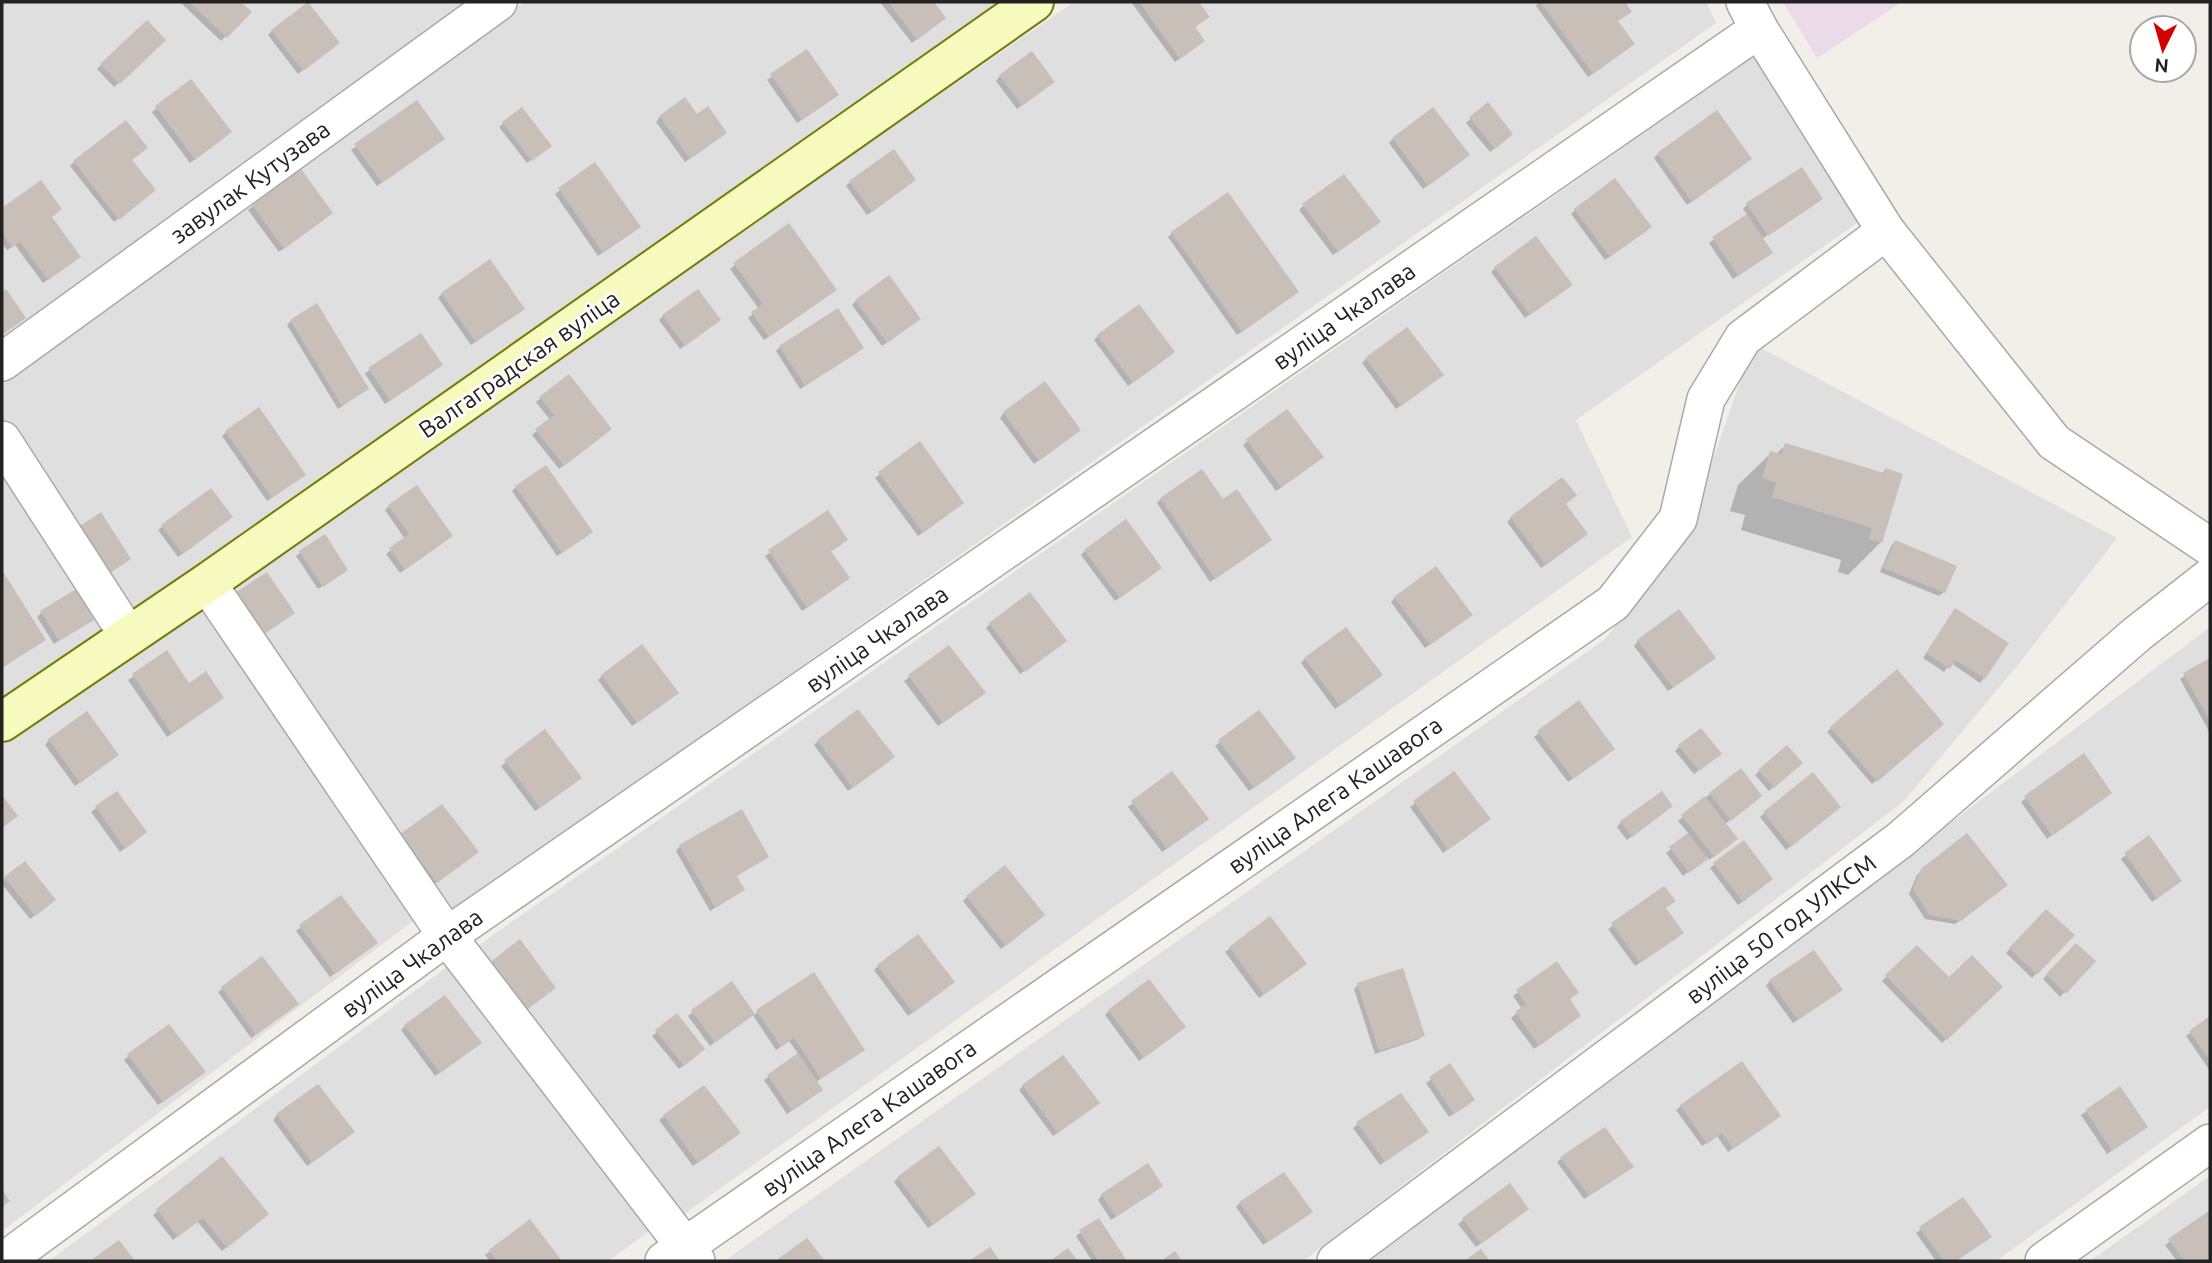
<svg xmlns="http://www.w3.org/2000/svg" width="2212" height="1263" viewBox="0 0 2212 1263" font-family="Ubuntu,sans-serif">
	<rect width="100%" height="100%" fill="#f2efe9"/>
	<g fill="#e0dfdf">
		<polygon points="2,2 477,2 2,348"/>
		<polygon points="524,2 1007,2 125,623 2,426 2,376"/>
		<polygon points="1074,2 1706,2 1716,23 448,915 219,589"/>
		<polygon points="1758,54 1860,221 1576,420 1632,537 676,1220 473,949"/>
		<polygon points="1753,344 2117,538 2018,665 1903,802 1303,1261 728,1261 727,1259 1605,639 1686,537"/>
		<polygon points="2,465 112,631 2,706"/>
		<polygon points="197,603 413,921 2,1231 2,739"/>
		<polygon points="2210,627 2210,1107 1996,1261 1370,1261"/>
		<polygon points="454,962 651,1230 608,1261 49,1261"/>
		<polygon points="2210,1176 2210,1261 2090,1261"/>
	</g>
	<polygon fill="#ebdbe8" points="1783,2 1902,2 1817,58"/>
	<g fill="#0003">
		<polygon points="180,2 238,2 249,12 221,41"/>
		<polygon points="880,2 932,2 944,18 912,43"/>
		<polygon points="1131,2 1197,2 1208,17 1194,28 1198,45 1175,62"/>
		<polygon points="1539,2 1623,2 1630,11 1617,22 1628,48 1588,77 1536,6"/>
		<polygon points="147,22 163,40 114,87 97,69"/>
		<polygon points="272,31 333,47 298,74 268,35"/>
		<polygon points="806,51 832,99 797,123 767,80"/>
		<polygon points="1000,76 1048,86 1017,109 996,81"/>
		<polygon points="191,81 226,136 190,163 152,112"/>
		<polygon points="416,103 438,143 377,186 351,150"/>
		<polygon points="1487,105 1507,138 1490,152 1466,123"/>
		<polygon points="697,116 720,137 685,162 656,122 660,117"/>
		<polygon points="504,123 545,150 527,163 499,127"/>
		<polygon points="1393,139 1464,159 1423,189 1389,143"/>
		<polygon points="1658,154 1746,163 1687,205 1654,158"/>
		<polygon points="130,160 150,194 114,222 70,166 74,162"/>
		<polygon points="595,164 634,231 598,256 555,194"/>
		<polygon points="40,182 50,217 74,261 43,283 15,245 7,250 2,243 2,210"/>
		<polygon points="850,182 910,184 867,215 846,186"/>
		<polygon points="1821,199 1762,239 1771,253 1733,279 1709,243 1748,216 1743,209 1748,204"/>
		<polygon points="253,206 327,217 279,252 248,210"/>
		<polygon points="1303,206 1374,226 1333,255 1299,210"/>
		<polygon points="1575,210 1646,231 1605,260 1571,214"/>
		<polygon points="1172,233 1292,296 1237,335 1168,237"/>
		<polygon points="735,265 830,294 764,340 748,318 759,309 730,269"/>
		<polygon points="1495,268 1566,289 1525,318 1491,272"/>
		<polygon points="442,294 518,313 471,345 438,298"/>
		<polygon points="856,301 914,323 882,346 852,305"/>
		<polygon points="663,316 714,324 680,349 659,320"/>
		<polygon points="291,321 367,389 338,409 287,325"/>
		<polygon points="1098,336 1169,356 1128,386 1094,340"/>
		<polygon points="780,347 858,352 800,389 776,351"/>
		<polygon points="1366,359 1437,379 1396,409 1362,363"/>
		<polygon points="441,365 385,404 365,374 369,370"/>
		<polygon points="541,398 605,433 559,469 532,435 550,420 536,402"/>
		<polygon points="1287,411 1318,461 1276,491 1243,445"/>
		<polygon points="1004,413 1075,434 1034,464 1000,418"/>
		<polygon points="226,432 299,479 267,501 222,436"/>
		<polygon points="919,444 958,507 918,536 875,478"/>
		<polygon points="1786,445 1881,474 1885,470 1881,542 1848,575 1838,572 1841,560 1741,530 1745,515 1730,511 1738,485 1771,453 1776,454"/>
		<polygon points="516,487 587,536 557,556 512,491"/>
		<polygon points="1161,499 1222,501 1266,544 1210,582 1157,503"/>
		<polygon points="1564,504 1582,538 1541,568 1507,522 1511,518"/>
		<polygon points="389,506 447,540 400,573 386,554 405,539 385,510"/>
		<polygon points="827,513 842,544 830,552 844,582 802,611 765,556"/>
		<polygon points="226,521 178,557 158,530 163,526"/>
		<polygon points="1895,542 1944,592 1939,596 1880,572 1891,546"/>
		<polygon points="1085,551 1156,572 1115,601 1081,555"/>
		<polygon points="301,552 341,574 318,589 296,556"/>
		<polygon points="2,573 44,639 2,668"/>
		<polygon points="1395,598 1466,619 1425,648 1391,602"/>
		<polygon points="1955,610 1984,678 1980,683 1951,663 1944,672 1923,658"/>
		<polygon points="41,613 92,619 54,644 37,617"/>
		<polygon points="990,624 1061,645 1020,674 986,628"/>
		<polygon points="1638,641 1709,662 1668,691 1634,646"/>
		<polygon points="949,647 979,697 938,726 904,681"/>
		<polygon points="167,653 189,685 222,698 167,737 128,680"/>
		<polygon points="1305,659 1376,679 1335,709 1301,663"/>
		<polygon points="2210,660 2210,733 2180,679"/>
		<polygon points="602,676 673,697 632,726 598,680"/>
		<polygon points="1578,703 1609,753 1568,782 1534,737"/>
		<polygon points="1259,712 1290,762 1249,791 1215,746"/>
		<polygon points="1831,728 1938,728 1872,784 1827,732"/>
		<polygon points="545,732 576,782 535,811 501,766"/>
		<polygon points="49,740 113,759 75,786 45,745"/>
		<polygon points="818,741 889,761 848,791 814,745"/>
		<polygon points="1679,747 1715,758 1694,774 1675,751"/>
		<polygon points="1786,748 1796,767 1769,791 1755,775"/>
		<polygon points="2083,755 2106,797 2047,839 2021,802"/>
		<polygon points="1172,773 1202,823 1162,852 1128,807"/>
		<polygon points="1454,774 1485,823 1443,853 1410,807"/>
		<polygon points="116,793 141,836 120,852 91,812"/>
		<polygon points="1710,794 1756,800 1725,824 1732,843 1709,860 1707,857 1683,876 1666,853 1689,834 1678,821"/>
		<polygon points="1666,810 1627,840 1617,827 1621,822"/>
		<polygon points="1834,811 1786,850 1760,817 1765,813"/>
		<polygon points="402,836 472,856 432,886 397,840"/>
		<polygon points="2148,838 2175,885 2152,902 2121,859"/>
		<polygon points="680,846 735,877 743,890 710,911 676,851"/>
		<polygon points="24,863 50,904 30,919 2,884 5,878"/>
		<polygon points="1715,864 1767,883 1738,905 1710,868"/>
		<polygon points="1922,870 2001,889 1955,924 1925,919 1909,894 1917,875"/>
		<polygon points="1664,889 1664,908 1678,937 1635,966 1608,929"/>
		<polygon points="967,897 1038,919 1001,949 963,901"/>
		<polygon points="2046,911 2072,935 2032,978 2006,953"/>
		<polygon points="1269,919 1300,968 1259,998 1225,952"/>
		<polygon points="301,927 371,947 330,977 296,931"/>
		<polygon points="2076,945 2094,961 2060,997 2043,979"/>
		<polygon points="1917,948 1948,980 2001,987 1942,1043 1882,981"/>
		<polygon points="262,959 293,1008 251,1038 218,992"/>
		<polygon points="1556,964 1577,993 1569,1000 1575,1020 1534,1049 1511,1018 1522,1009 1513,996"/>
		<polygon points="878,966 948,986 908,1016 874,970"/>
		<polygon points="1770,981 1836,994 1793,1023 1766,986"/>
		<polygon points="731,984 754,1015 758,1012 863,1050 816,1082 816,1094 787,1114 764,1080 799,1055 789,1041 776,1050 752,1014 710,1046 688,1016"/>
		<polygon points="1358,985 1423,1035 1419,1039 1375,1054 1354,989"/>
		<polygon points="1109,1011 1180,1031 1139,1061 1105,1015"/>
		<polygon points="2210,1019 2210,1071 2186,1036"/>
		<polygon points="405,1026 476,1047 435,1076 401,1030"/>
		<polygon points="657,1032 699,1053 679,1069 652,1036"/>
		<polygon points="129,1056 199,1076 158,1105 124,1060"/>
		<polygon points="1449,1066 1469,1104 1449,1117 1426,1083"/>
		<polygon points="1023,1086 1094,1107 1053,1136 1019,1090"/>
		<polygon points="704,1087 734,1137 693,1166 659,1120"/>
		<polygon points="2120,1089 2141,1131 2107,1154 2081,1115"/>
		<polygon points="1681,1106 1775,1120 1728,1152 1717,1136 1702,1146 1676,1110"/>
		<polygon points="277,1115 348,1136 307,1166 273,1120"/>
		<polygon points="1358,1124 1427,1132 1380,1165 1353,1128"/>
		<polygon points="1562,1158 1627,1171 1584,1199 1557,1162"/>
		<polygon points="222,1159 262,1219 222,1251 197,1221 173,1240 153,1215"/>
		<polygon points="898,1178 969,1198 928,1228 894,1182"/>
		<polygon points="1509,1185 1522,1213 1476,1247 1458,1224"/>
		<polygon points="1157,1190 1111,1220 1098,1200 1102,1195"/>
		<polygon points="1963,1200 1985,1241 1955,1261 1936,1261 1916,1233"/>
		<polygon points="1240,1203 1306,1216 1263,1245 1236,1207"/>
		<polygon points="2210,1212 2210,1261 2177,1261 2165,1245"/>
		<polygon points="1098,1220 1124,1261 1092,1261 1076,1236"/>
		<polygon points="529,1221 560,1261 490,1261 485,1255"/>
	</g>
	<g fill="#c7bfb8">
		<polygon points="189,2 241,2 252,12 227,38"/>
		<polygon points="308,2 340,43 303,71 271,30"/>
		<polygon points="888,2 934,2 946,18 917,40"/>
		<polygon points="1139,2 1199,2 1210,17 1195,27 1205,41 1180,59"/>
		<polygon points="1540,2 1625,2 1632,12 1618,21 1635,44 1593,74"/>
		<polygon points="147,20 166,40 120,84 100,64"/>
		<polygon points="807,49 839,95 802,120 770,74"/>
		<polygon points="1032,51 1055,82 1022,106 999,75"/>
		<polygon points="191,79 232,132 195,160 155,106"/>
		<polygon points="685,97 697,114 708,106 727,133 690,159 659,116"/>
		<polygon points="417,100 445,139 382,183 354,144"/>
		<polygon points="1488,102 1513,134 1495,149 1469,117"/>
		<polygon points="522,107 552,146 532,161 502,122"/>
		<polygon points="1433,107 1470,155 1428,186 1392,138"/>
		<polygon points="1717,110 1752,159 1692,202 1657,153"/>
		<polygon points="126,120 148,148 132,160 156,190 119,220 73,161"/>
		<polygon points="894,149 916,180 872,212 849,181"/>
		<polygon points="595,162 641,227 603,253 558,188"/>
		<polygon points="1802,167 1823,199 1768,236 1746,203"/>
		<polygon points="301,169 333,213 284,249 252,205"/>
		<polygon points="1344,174 1381,222 1338,252 1302,204"/>
		<polygon points="1615,178 1652,227 1610,257 1574,209"/>
		<polygon points="41,180 62,209 52,217 81,257 48,280 20,242 12,247 2,233 2,208"/>
		<polygon points="1228,192 1299,292 1242,332 1171,232"/>
		<polygon points="1747,214 1773,253 1738,276 1712,237"/>
		<polygon points="789,223 837,290 769,337 751,312 763,304 733,263"/>
		<polygon points="1536,236 1573,285 1530,315 1494,267"/>
		<polygon points="490,259 525,309 476,342 441,293"/>
		<polygon points="889,275 921,319 887,343 855,300"/>
		<polygon points="6,289 26,318 2,335 2,293"/>
		<polygon points="698,289 721,320 685,346 662,315"/>
		<polygon points="317,303 369,389 342,406 290,320"/>
		<polygon points="1139,304 1175,352 1133,383 1097,335"/>
		<polygon points="838,308 864,348 805,386 779,346"/>
		<polygon points="1407,327 1444,375 1401,406 1365,358"/>
		<polygon points="421,333 443,365 390,401 368,368"/>
		<polygon points="569,374 612,429 564,466 535,429 554,415 539,397"/>
		<polygon points="1045,381 1081,430 1039,461 1003,412"/>
		<polygon points="259,407 306,475 272,498 225,431"/>
		<polygon points="1287,409 1324,457 1281,488 1246,439"/>
		<polygon points="920,441 964,503 923,533 878,472"/>
		<polygon points="1785,443 1884,473 1885,468 1903,474 1882,543 1869,539 1872,528 1772,497 1776,483 1762,478 1770,451 1782,454"/>
		<polygon points="546,465 593,532 562,553 515,486"/>
		<polygon points="1202,469 1223,499 1237,489 1272,540 1215,579 1160,498"/>
		<polygon points="1562,477 1577,495 1566,504 1588,534 1546,565 1510,517"/>
		<polygon points="417,485 453,536 405,570 389,548 409,534 388,505"/>
		<polygon points="211,488 233,517 183,554 161,525"/>
		<polygon points="828,510 848,540 831,551 850,578 807,608 768,550"/>
		<polygon points="101,512 131,559 101,579 71,532"/>
		<polygon points="1126,519 1162,568 1120,598 1084,550"/>
		<polygon points="325,534 348,570 323,587 299,551"/>
		<polygon points="1895,540 1957,566 1945,593 1883,568"/>
		<polygon points="1436,566 1473,615 1430,645 1394,597"/>
		<polygon points="2,570 46,640 3,667 2,665"/>
		<polygon points="267,572 295,613 260,637 232,595"/>
		<polygon points="76,589 94,620 59,641 40,611"/>
		<polygon points="1030,592 1067,641 1025,672 989,623"/>
		<polygon points="1955,608 2009,643 1985,679 1955,660 1950,669 1926,653"/>
		<polygon points="1679,609 1716,658 1673,688 1637,640"/>
		<polygon points="1346,627 1383,675 1340,706 1304,658"/>
		<polygon points="642,644 679,693 637,723 601,675"/>
		<polygon points="949,645 986,693 943,723 908,675"/>
		<polygon points="167,650 189,683 206,671 224,698 172,734 132,674"/>
		<polygon points="2210,658 2210,721 2183,673"/>
		<polygon points="1897,669 1944,724 1877,782 1830,727"/>
		<polygon points="1579,700 1615,749 1573,779 1537,731"/>
		<polygon points="858,709 895,757 853,788 817,740"/>
		<polygon points="1259,710 1296,758 1254,788 1218,740"/>
		<polygon points="87,711 119,755 80,783 48,739"/>
		<polygon points="1701,728 1722,754 1699,771 1678,745"/>
		<polygon points="545,729 582,778 540,808 504,760"/>
		<polygon points="1787,745 1803,763 1774,788 1758,770"/>
		<polygon points="2084,753 2112,793 2052,836 2024,796"/>
		<polygon points="1741,768 1762,796 1731,821 1709,793"/>
		<polygon points="1172,771 1209,819 1167,849 1131,801"/>
		<polygon points="1454,771 1491,819 1448,850 1413,801"/>
		<polygon points="1813,772 1841,807 1791,847 1763,812"/>
		<polygon points="117,791 147,832 125,849 95,806"/>
		<polygon points="1662,791 1673,806 1632,837 1620,821"/>
		<polygon points="2,795 18,816 2,828"/>
		<polygon points="1705,796 1738,839 1714,857 1681,815"/>
		<polygon points="442,804 479,852 437,883 400,834"/>
		<polygon points="742,809 769,857 737,876 745,890 715,908 679,845"/>
		<polygon points="1688,833 1708,859 1689,873 1669,847"/>
		<polygon points="1967,833 2008,885 1961,921 1929,915 1913,889 1921,869"/>
		<polygon points="2149,835 2182,881 2157,899 2124,853"/>
		<polygon points="1744,840 1773,879 1743,902 1713,863"/>
		<polygon points="25,861 56,900 35,916 4,877"/>
		<polygon points="1005,865 1045,915 1006,946 966,896"/>
		<polygon points="1664,886 1676,901 1666,908 1684,933 1640,963 1611,923"/>
		<polygon points="341,895 378,943 335,974 299,925"/>
		<polygon points="2046,909 2075,935 2037,975 2009,948"/>
		<polygon points="1270,916 1307,964 1264,995 1229,947"/>
		<polygon points="918,934 955,982 913,1013 877,965"/>
		<polygon points="520,939 556,988 525,1011 489,963"/>
		<polygon points="2076,943 2096,961 2066,994 2046,974"/>
		<polygon points="1917,945 1949,977 1972,955 2003,987 1947,1040 1885,975"/>
		<polygon points="1814,950 1843,990 1798,1020 1769,980"/>
		<polygon points="262,956 299,1004 256,1035 221,987"/>
		<polygon points="1557,961 1579,993 1570,999 1581,1016 1539,1046 1515,1012 1526,1004 1516,990"/>
		<polygon points="1403,968 1425,1036 1379,1051 1357,983"/>
		<polygon points="814,972 865,1050 821,1079 794,1038 781,1047 756,1010"/>
		<polygon points="1149,979 1186,1027 1144,1058 1108,1010"/>
		<polygon points="732,981 755,1014 715,1043 691,1010"/>
		<polygon points="445,995 482,1043 440,1073 404,1025"/>
		<polygon points="677,1013 705,1049 684,1066 655,1030"/>
		<polygon points="2210,1016 2210,1061 2189,1031"/>
		<polygon points="169,1024 206,1072 163,1102 127,1054"/>
		<polygon points="798,1053 823,1090 792,1111 767,1075"/>
		<polygon points="1063,1055 1100,1103 1058,1133 1022,1085"/>
		<polygon points="1742,1061 1781,1116 1733,1149 1722,1133 1707,1144 1680,1105"/>
		<polygon points="1450,1063 1475,1100 1454,1114 1429,1077"/>
		<polygon points="318,1084 355,1132 312,1163 276,1114"/>
		<polygon points="704,1085 741,1133 698,1163 663,1115"/>
		<polygon points="2120,1086 2148,1127 2112,1151 2085,1110"/>
		<polygon points="1401,1093 1429,1132 1385,1162 1356,1122"/>
		<polygon points="1605,1127 1634,1167 1589,1196 1560,1157"/>
		<polygon points="939,1146 976,1194 933,1225 897,1177"/>
		<polygon points="222,1156 269,1214 227,1248 203,1218 178,1237 156,1209"/>
		<polygon points="1148,1163 1163,1186 1116,1217 1101,1194"/>
		<polygon points="1284,1172 1313,1212 1268,1242 1239,1202"/>
		<polygon points="1510,1183 1529,1209 1481,1244 1462,1218"/>
		<polygon points="2,1190 10,1201 2,1207"/>
		<polygon points="1963,1197 1992,1237 1956,1261 1944,1261 1919,1227"/>
		<polygon points="2210,1210 2210,1261 2184,1261 2168,1239"/>
		<polygon points="1099,1218 1127,1261 1098,1261 1079,1230"/>
		<polygon points="530,1219 562,1261 497,1261 489,1250"/>
		<polygon points="807,1238 825,1261 775,1261"/>
		<polygon points="119,1240 135,1261 90,1261"/>
		<polygon points="990,1247 1000,1261 969,1261"/>
		<polygon points="1068,1248 1078,1261 1050,1261"/>
		<polygon points="1481,1249 1490,1261 1464,1261"/>
		<polygon points="1175,1251 1182,1261 1161,1261"/>
	</g>
	<g fill="none" stroke-linecap="round" stroke-linejoin="round">
		<defs>
			<g id="street">
				<polyline points="1745,2 1759,29 1886,231 2054,442 2210,547"/>
				<polyline points="2,362 498,2"/>
				<polyline points="2,440 128,635"/>
				<polyline points="207,583 447,936 696,1261"/>
				<polyline points="4,1261 447,936 1759,29"/>
				<polyline points="664,1261 1613,603 1678,519 1706,399 1743,338 1886,231"/>
				<polyline points="1336,1261 1900,840 2137,634 2210,577"/>
				<polyline points="2044,1261 2210,1143"/>
			</g>
			<polyline id="secondary" points="2,722 207,583 1034,2"/>
		</defs>
		<use href="#street" stroke="#a9a9a9" stroke-width="40"/>
		<use href="#secondary" stroke="#707d05" stroke-width="42"/>
		<use href="#street" stroke="#fff" stroke-width="37"/>
		<use href="#secondary" stroke="#f7fabf" stroke-width="38"/>
	</g>
	<g text-anchor="middle" dominant-baseline="central" stroke-width="5" stroke-linejoin="round" paint-order="stroke">
		<g font-size="24" fill="#222" stroke="#fff">
			<text transform="translate(250 182) rotate(-36)">завулак Кутузава</text>
			<text transform="translate(1344 316) rotate(-35)">вуліца Чкалава</text>
			<text transform="translate(519 364) rotate(-35)">Валгаградская вуліца</text>
			<text transform="translate(877 639) rotate(-35)">вуліца Чкалава</text>
			<text transform="translate(1335 795) rotate(-35)">вуліца Алега Кашавога</text>
			<text transform="translate(1781 929) rotate(-37)">вуліца 50 год УЛКСМ</text>
			<text transform="translate(412 963) rotate(-36)">вуліца Чкалава</text>
			<text transform="translate(869 1118) rotate(-35)">вуліца Алега Кашавога</text>
		</g>
	</g>
	<rect width="2212" height="1263" fill="none" stroke="#222222" stroke-width="7"/>
	<g transform="translate(2163 49) rotate(185)"><circle r="33" fill="#ffffff" stroke="#a7a7a7" stroke-width="2"/>
	<path d="M0-5L12 26L0 18L-12 26Z" fill="#d40000"/>
	<text y="-10" font-size="19" font-weight="bold" text-anchor="middle" fill="#222222">N</text>
	</g>
</svg>
